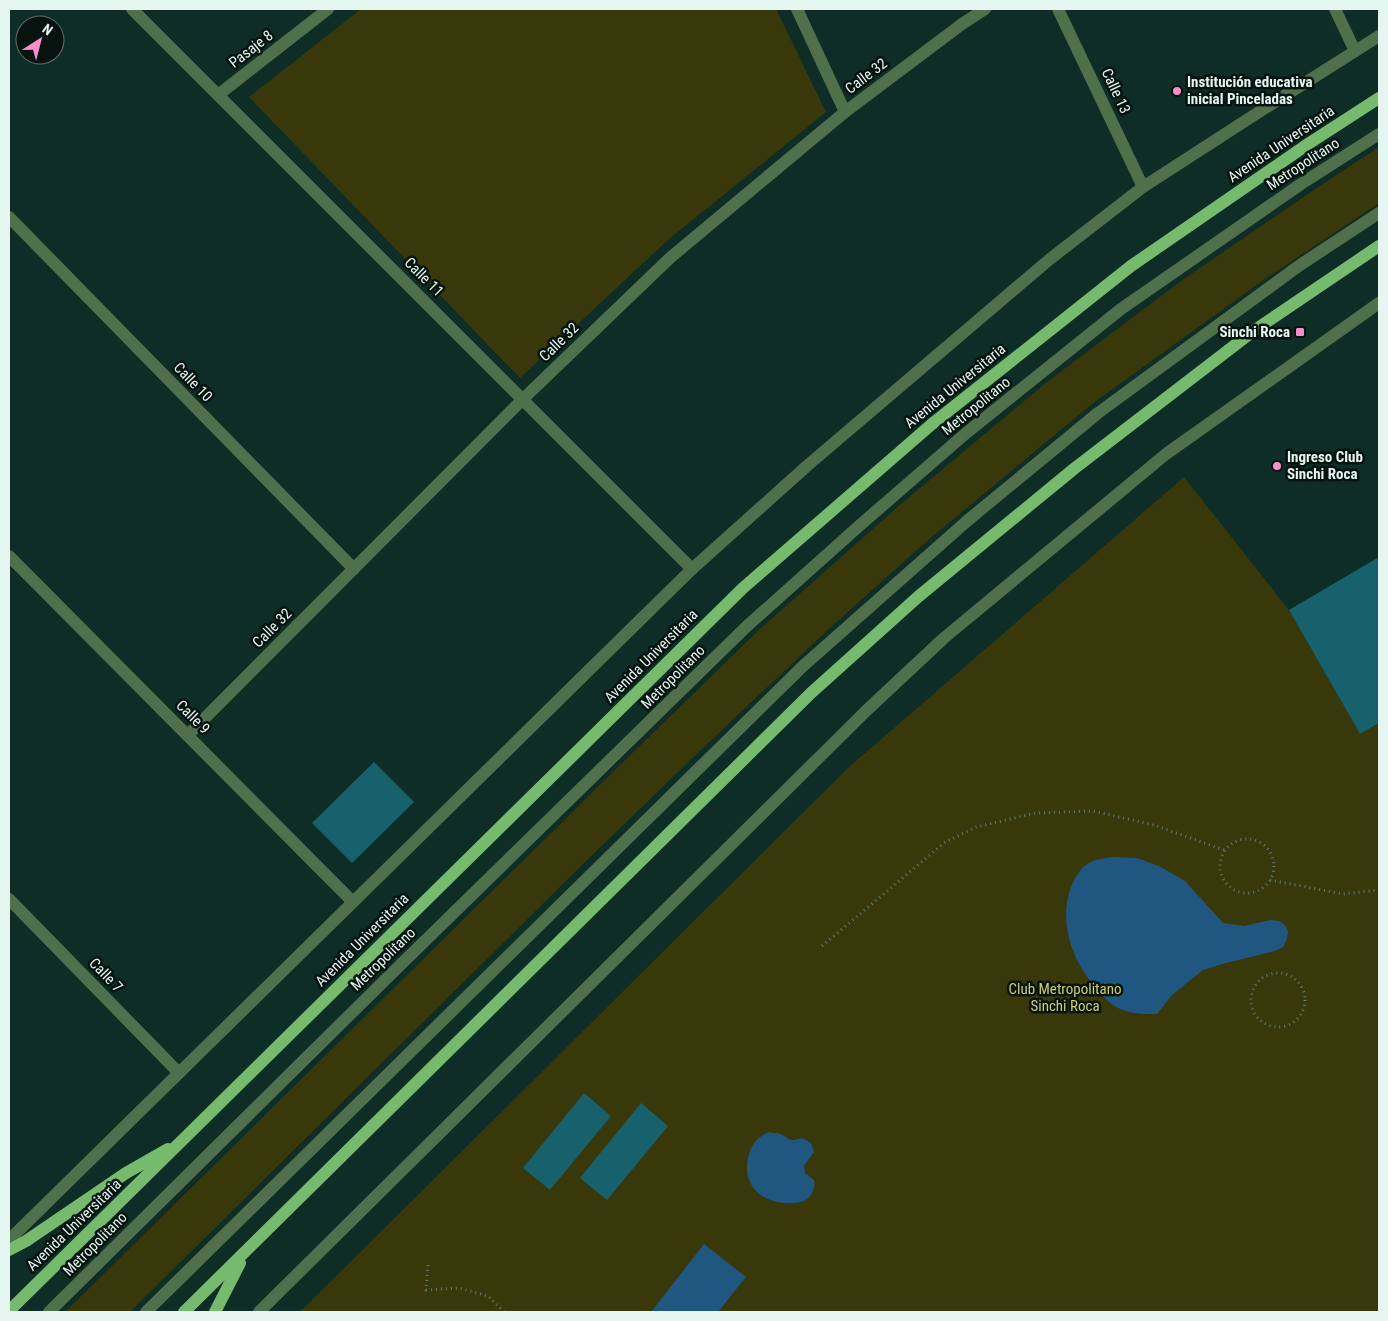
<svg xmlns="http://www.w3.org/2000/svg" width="1388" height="1321" viewBox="0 0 1388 1321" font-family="'Roboto Condensed',sans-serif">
	<rect width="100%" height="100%" fill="#0d2d26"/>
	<g fill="#39380b">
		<polygon points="361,9 776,9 826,112 669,239 520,378 249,97"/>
		<polygon points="1379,147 1379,203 1265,279 1092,404 927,541 831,627 705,746 582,865 130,1312 65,1312 619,766 760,629 902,503 1047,382 1181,281 1315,189"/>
		<polygon points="1184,477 1289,610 1360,734 1379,723 1379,1312 300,1312 849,767"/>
	</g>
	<g fill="#1f5780">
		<path d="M1112 857 1137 858 1161 867 1185 881 1223 923 1244 926 1270 920 1279 921 1285 925 1288 931 1287 939 1283 947 1275 951 1222 964 1203 970 1172 995 1157 1014C1143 1014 1129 1014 1116 1007 1109 1003 1102 995 1097 989 1072 962 1058 922 1071 887 1075 877 1082 865 1093 861 1098 859 1106 858 1112 857Z"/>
		<path d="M769 1132C769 1133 777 1133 778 1133 789 1137 788 1143 802 1138L811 1143 814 1152 804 1166 805 1173 814 1180C815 1185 814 1190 811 1195 806 1202 799 1203 791 1203 761 1204 740 1184 749 1154 753 1142 758 1137 769 1132Z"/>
		<polygon points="704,1244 746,1277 718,1312 651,1312"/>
	</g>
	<g fill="#16616c">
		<polygon points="1379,557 1379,723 1360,734 1289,610"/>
		<polygon points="374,762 414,802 352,863 312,823"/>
		<polygon points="584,1093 611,1116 550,1190 523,1168"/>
		<polygon points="641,1103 668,1126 607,1200 580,1178"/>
	</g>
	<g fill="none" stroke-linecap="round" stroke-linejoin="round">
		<g stroke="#607a74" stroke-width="3" stroke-dasharray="1 4" stroke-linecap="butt">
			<circle cx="1247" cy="866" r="27"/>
			<polyline points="1270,880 1343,894 1379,890"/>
			<polyline points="822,946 944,843 976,827 1036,813 1093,811 1154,825 1224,850"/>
			<circle cx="1278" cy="1000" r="27"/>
			<polyline points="428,1265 426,1290 459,1288 488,1296 504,1312"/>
		</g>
		<g stroke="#50704c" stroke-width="12">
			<polyline points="49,1312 387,978 746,627 859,526 965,434 1121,309 1301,184 1379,134"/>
			<polyline points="146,1312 802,667 967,521 1098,413 1300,265 1379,213"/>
		</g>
		<g stroke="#50704c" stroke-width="12">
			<polyline points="132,9 692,569"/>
			<polyline points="797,9 845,112"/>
			<polyline points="1058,9 1143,187"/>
			<polyline points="1335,9 1355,51"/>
			<polyline points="218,95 328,9"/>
			<polyline points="9,217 354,569"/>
			<polyline points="9,556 353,902"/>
			<polyline points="188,735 523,399 671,257 845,112 962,24 985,9"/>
			<polyline points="9,899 179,1073"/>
			<polyline points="9,1240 692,569 808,465 1050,259 1143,187 1259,112 1379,36"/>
			<polyline points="259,1312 867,710 944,638 1166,454 1379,303"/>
		</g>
		<g stroke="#76ba6e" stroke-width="12">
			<polyline points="9,1250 26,1241 126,1173 168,1149"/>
			<polyline points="9,1311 743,588 932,424 1131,266 1308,144 1379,98"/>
			<polyline points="184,1312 811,693 919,596 1075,468 1252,332 1379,246"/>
			<polyline points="215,1312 240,1263"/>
		</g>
	</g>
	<g fill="#f98fca" stroke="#06130f" stroke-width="2">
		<circle cx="1177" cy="91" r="5"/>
		<rect x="1295" y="327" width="10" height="10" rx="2.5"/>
		<circle cx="1277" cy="466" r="5"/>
	</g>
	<g text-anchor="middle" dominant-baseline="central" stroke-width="5" stroke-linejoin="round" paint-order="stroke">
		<g font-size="15" fill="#e5f6f1" stroke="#06130f">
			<text transform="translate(251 49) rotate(-38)">Pasaje 8</text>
			<text transform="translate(866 76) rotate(-37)">Calle 32</text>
			<text transform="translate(1116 91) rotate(65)">Calle 13</text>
			<text transform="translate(1281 144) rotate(-34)">Avenida Universitaria</text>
			<text transform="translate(1303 164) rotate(-33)">Metropolitano</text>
			<text transform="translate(424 277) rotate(45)">Calle 11</text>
			<text transform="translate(559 342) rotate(-44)">Calle 32</text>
			<text transform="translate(193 382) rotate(46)">Calle 10</text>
			<text transform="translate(955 386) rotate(-39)">Avenida Universitaria</text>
			<text transform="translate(976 406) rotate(-39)">Metropolitano</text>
			<text transform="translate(272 628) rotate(-45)">Calle 32</text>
			<text transform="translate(651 656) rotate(-45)">Avenida Universitaria</text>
			<text transform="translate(673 677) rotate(-45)">Metropolitano</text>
			<text transform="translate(193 717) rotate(45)">Calle 9</text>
			<text transform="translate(362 940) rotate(-45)">Avenida Universitaria</text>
			<text transform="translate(383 959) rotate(-44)">Metropolitano</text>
			<text transform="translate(106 975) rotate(46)">Calle 7</text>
			<text transform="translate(74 1225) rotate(-44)">Avenida Universitaria</text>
			<text transform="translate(95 1244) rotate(-45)">Metropolitano</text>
		</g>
		<g font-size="15" font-weight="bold" fill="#e5f6f1" stroke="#06130f" text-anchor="start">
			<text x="1187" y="82">Institución educativa<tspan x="1187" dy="17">inicial Pinceladas</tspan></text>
			<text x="1290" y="332" text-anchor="end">Sinchi Roca</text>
			<text x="1287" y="457">Ingreso Club<tspan x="1287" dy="17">Sinchi Roca</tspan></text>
		</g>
		<g font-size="15" fill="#cfcd6d" stroke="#06130f">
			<text x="1065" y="989">Club Metropolitano<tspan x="1065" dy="17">Sinchi Roca</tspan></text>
		</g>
	</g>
	<rect width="1388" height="1321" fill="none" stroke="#e5f6f1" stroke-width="20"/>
	<g transform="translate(40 40) rotate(36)"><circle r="24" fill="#06130f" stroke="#5f6e69"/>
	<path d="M0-4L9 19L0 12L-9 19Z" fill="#f98fca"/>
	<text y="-8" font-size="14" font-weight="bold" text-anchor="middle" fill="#e5f6f1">N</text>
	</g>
</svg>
